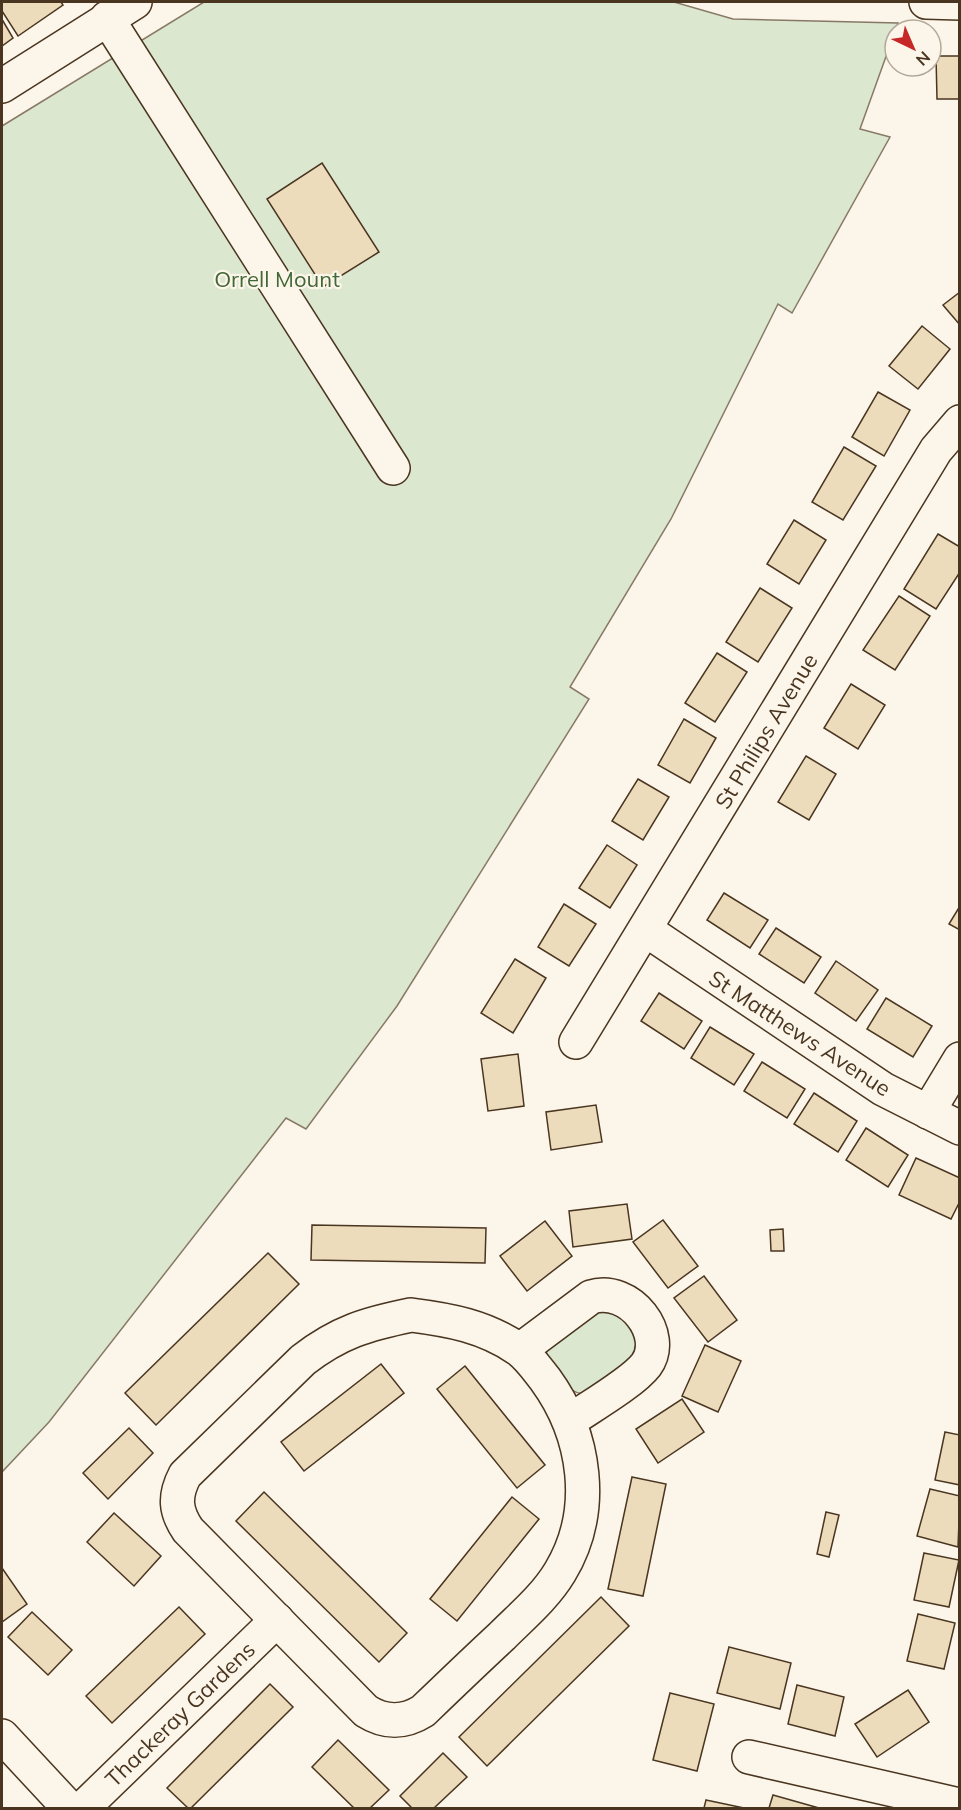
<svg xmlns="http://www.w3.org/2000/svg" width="961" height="1810" viewBox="0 0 961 1810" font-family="Mulish,sans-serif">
	<rect width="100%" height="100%" fill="#fbf6e9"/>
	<g fill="#dce7d0" stroke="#887966" stroke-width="1.5">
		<polygon points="204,2 674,2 733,19 898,23 860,129 890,137 792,313 778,304 671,519 570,687 589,699 397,1006 306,1129 286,1118 49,1422 2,1472 2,126"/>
		<path d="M615 1307 639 1337 634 1360 583 1394C565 1392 550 1368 546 1351L592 1309Z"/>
	</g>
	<g fill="#ecdcbc" stroke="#4a3520" stroke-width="1.5">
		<polygon points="2,2 61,2 63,5 18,36 2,11"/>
		<polygon points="3,21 13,38 2,46 2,22"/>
		<polygon points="936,56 960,56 960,99 937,99"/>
		<polygon points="322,163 379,252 323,287 267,199"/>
		<polygon points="960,292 960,325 943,305"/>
		<polygon points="922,326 950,349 918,389 889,366"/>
		<polygon points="878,392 910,410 884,456 852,437"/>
		<polygon points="844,447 876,466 843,520 812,502"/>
		<polygon points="794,520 826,540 799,584 767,564"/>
		<polygon points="938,534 960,547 960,572 936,609 904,589"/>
		<polygon points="760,588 792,608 758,662 726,642"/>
		<polygon points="899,596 930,616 895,670 863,650"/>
		<polygon points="717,653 747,672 715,722 685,703"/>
		<polygon points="851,684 885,705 858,749 824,728"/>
		<polygon points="684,719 716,738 690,783 658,765"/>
		<polygon points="806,756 836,774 809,820 778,802"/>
		<polygon points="638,779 669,797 643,840 612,821"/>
		<polygon points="607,845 637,865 610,908 579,888"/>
		<polygon points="724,893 768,920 750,948 707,920"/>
		<polygon points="564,904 596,924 569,966 538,947"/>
		<polygon points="960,906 960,930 949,924"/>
		<polygon points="776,928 821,957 804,983 759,954"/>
		<polygon points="515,959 546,978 513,1033 481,1013"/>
		<polygon points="836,961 878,990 856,1021 815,993"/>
		<polygon points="659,993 702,1021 684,1049 641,1021"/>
		<polygon points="886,998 932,1026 913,1057 867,1029"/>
		<polygon points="710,1027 754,1054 734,1085 691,1058"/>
		<polygon points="518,1054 524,1106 488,1111 481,1059"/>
		<polygon points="762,1062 805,1089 787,1118 744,1091"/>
		<polygon points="814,1093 857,1121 838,1152 794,1124"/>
		<polygon points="596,1105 602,1142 551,1150 546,1112"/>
		<polygon points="866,1128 908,1155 888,1187 846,1160"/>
		<polygon points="916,1158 960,1178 960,1201 951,1219 899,1195"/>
		<polygon points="627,1204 632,1239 573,1247 569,1211"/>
		<polygon points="663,1220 698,1266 668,1288 633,1242"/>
		<polygon points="545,1221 572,1256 527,1291 500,1256"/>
		<polygon points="312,1225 486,1228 485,1263 311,1260"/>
		<polygon points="783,1229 784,1251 771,1251 770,1230"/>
		<polygon points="268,1253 299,1284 156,1425 125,1393"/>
		<polygon points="704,1276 737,1320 708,1342 674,1298"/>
		<polygon points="705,1345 741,1361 718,1412 682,1396"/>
		<polygon points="381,1364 404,1393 304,1471 281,1442"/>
		<polygon points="465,1366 545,1465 517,1488 437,1389"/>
		<polygon points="682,1399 704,1432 658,1463 636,1429"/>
		<polygon points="129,1428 153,1453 108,1499 83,1473"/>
		<polygon points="945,1432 960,1435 960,1485 935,1480"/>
		<polygon points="632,1477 666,1484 643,1596 608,1589"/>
		<polygon points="930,1489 960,1496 958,1547 917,1536"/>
		<polygon points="264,1492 407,1633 379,1662 236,1521"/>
		<polygon points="512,1497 539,1519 457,1621 430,1599"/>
		<polygon points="826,1512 839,1515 829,1557 817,1554"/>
		<polygon points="114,1513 161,1556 134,1586 87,1542"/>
		<polygon points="924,1553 959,1560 949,1607 914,1600"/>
		<polygon points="2,1568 27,1604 2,1622"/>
		<polygon points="601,1597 629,1626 487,1766 459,1737"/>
		<polygon points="179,1607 205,1634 112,1723 86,1696"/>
		<polygon points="32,1612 72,1650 48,1675 8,1637"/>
		<polygon points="918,1614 955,1623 944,1669 907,1661"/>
		<polygon points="729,1647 791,1663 780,1709 717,1693"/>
		<polygon points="270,1684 293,1707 191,1808 188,1808 167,1788"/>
		<polygon points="797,1685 844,1697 835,1736 788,1724"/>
		<polygon points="908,1690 929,1722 877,1757 855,1724"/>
		<polygon points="670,1693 714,1704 697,1771 653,1760"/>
		<polygon points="338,1740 389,1790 370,1808 354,1808 312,1767"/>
		<polygon points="443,1753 467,1777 434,1808 412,1808 400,1796"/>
		<polygon points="773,1795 819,1808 769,1808"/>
		<polygon points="706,1800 744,1808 704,1808"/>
	</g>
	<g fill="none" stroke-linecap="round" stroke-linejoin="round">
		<defs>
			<g id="minor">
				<polyline points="926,2 960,3"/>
				<polyline points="107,18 393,468"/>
				<polyline points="2,86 135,2"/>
				<polyline points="646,930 883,1089 960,1128"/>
				<polyline points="576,1042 936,450 960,422"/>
				<polyline points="928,1112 960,1059"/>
				<path d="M411 1315C450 1320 484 1326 518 1349 529 1357 537 1369 545 1379 586 1435 597 1511 560 1572 545 1597 522 1616 502 1636 475 1661 449 1686 423 1711 404 1723 385 1723 366 1711L188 1530C175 1511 174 1496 185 1475L303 1360C339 1332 367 1324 411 1315Z"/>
				<path d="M520 1350 591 1297C630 1285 668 1335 646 1365 633 1382 590 1407 571 1420"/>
				<polyline points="2,1736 69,1808"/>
				<polyline points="749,1757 955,1804"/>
				<polyline points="83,1808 277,1620"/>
			</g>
		</defs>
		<use href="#minor" stroke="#4a3520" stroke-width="36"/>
		<use href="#minor" stroke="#fbf6e9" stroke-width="33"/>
	</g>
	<g text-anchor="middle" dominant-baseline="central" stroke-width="4.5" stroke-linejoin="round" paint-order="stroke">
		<g font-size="22" fill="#436837" stroke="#fbf6e9">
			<text x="277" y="279">Orrell Mount</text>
		</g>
		<g font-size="22" fill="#4a3520" stroke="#fbf6e9">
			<text transform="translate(766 731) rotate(-59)">St Philips Avenue</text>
			<text transform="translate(800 1033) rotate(33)">St Matthews Avenue</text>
			<text transform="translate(180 1714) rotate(-44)">Thackeray Gardens</text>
		</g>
	</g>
	<rect width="961" height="1810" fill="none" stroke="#4a3520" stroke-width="6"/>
	<g transform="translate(913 48) rotate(136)"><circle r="28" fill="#fbf6e9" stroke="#b4a999" stroke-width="1.5"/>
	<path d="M0-4.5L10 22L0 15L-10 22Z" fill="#c62828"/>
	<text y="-9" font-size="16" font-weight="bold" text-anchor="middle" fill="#4a3520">N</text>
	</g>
</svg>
